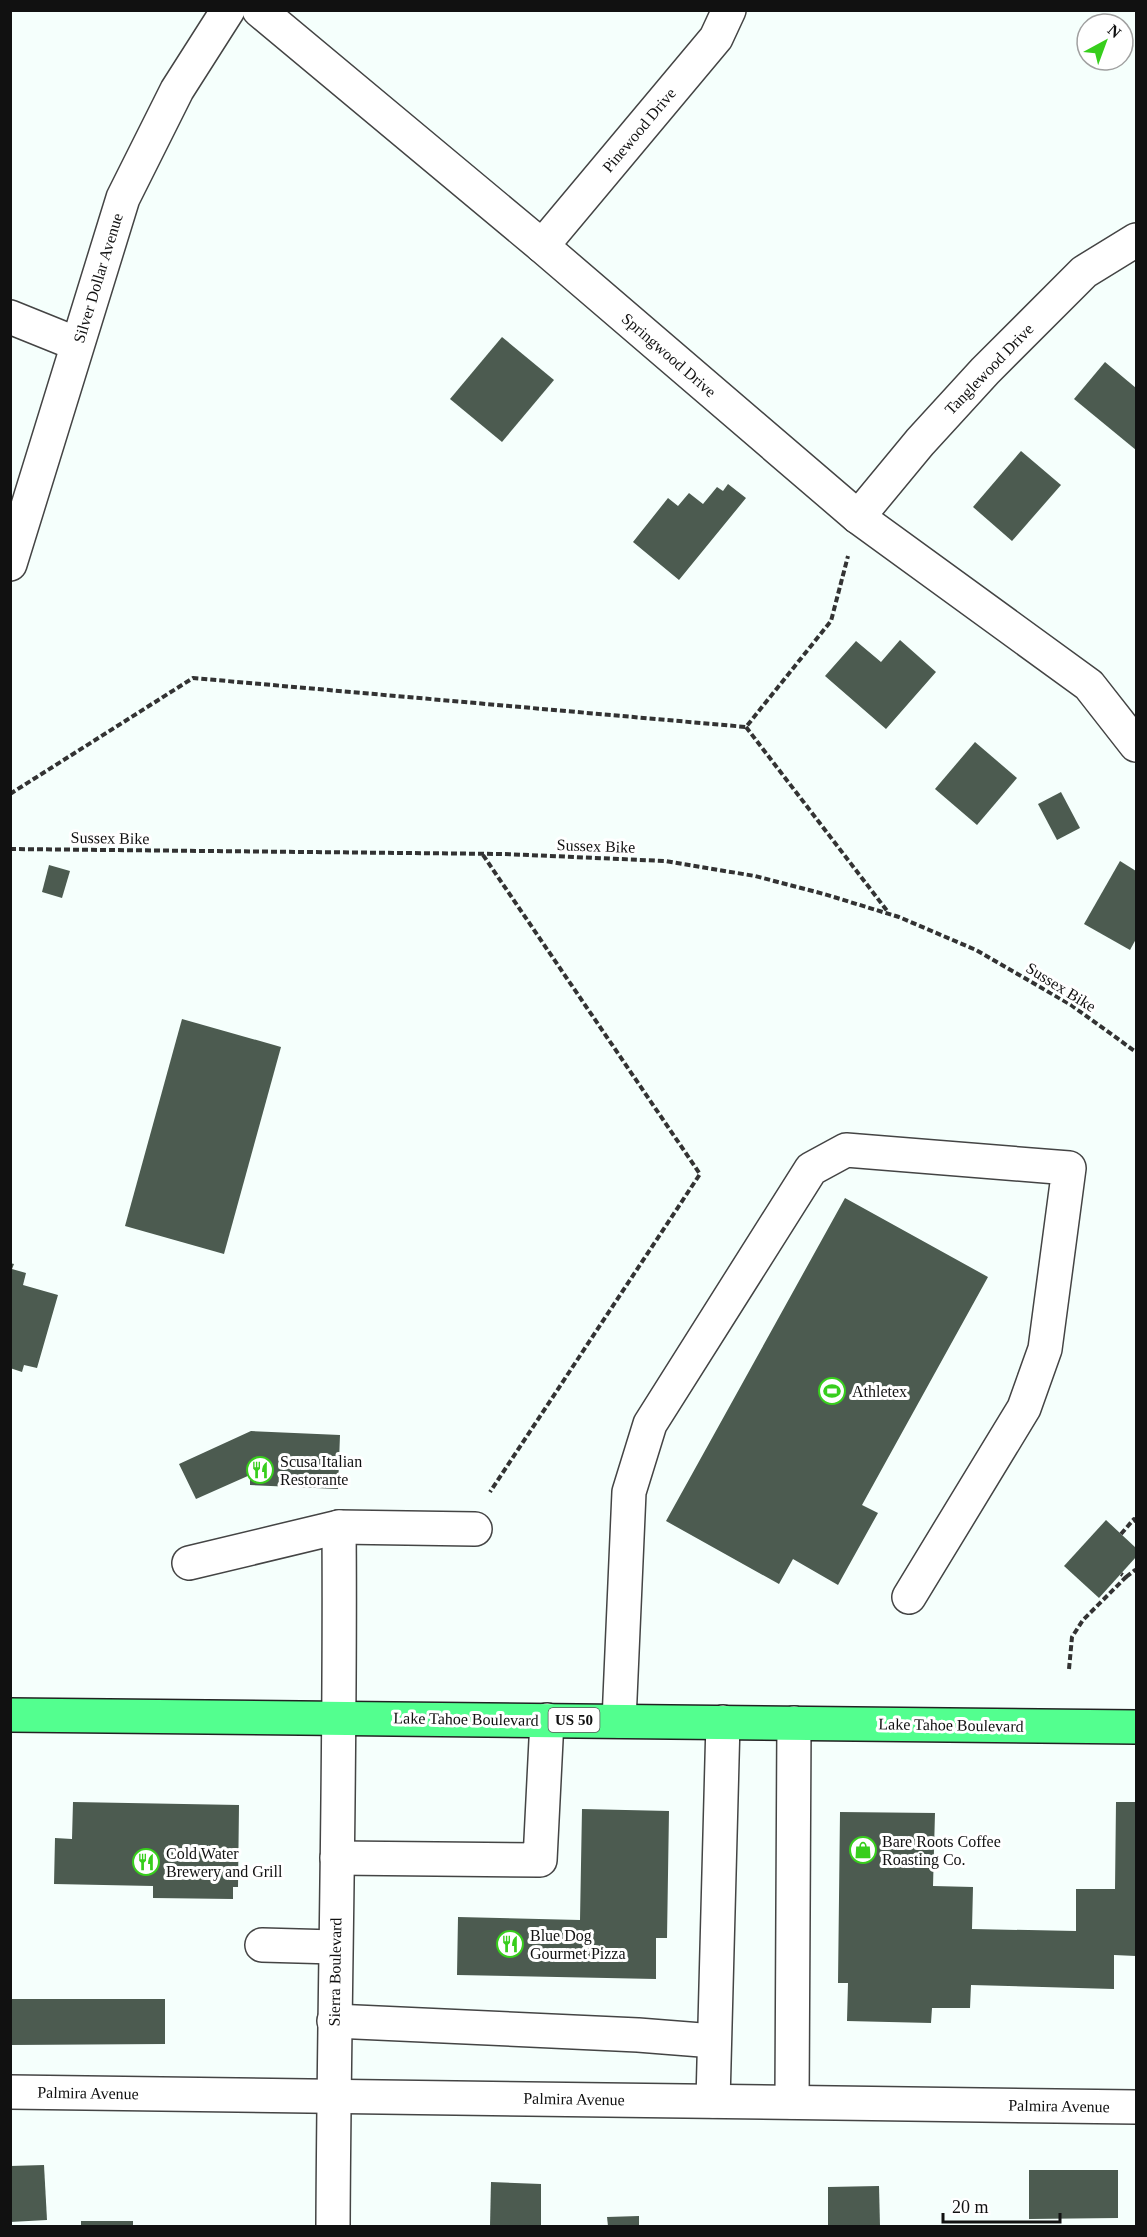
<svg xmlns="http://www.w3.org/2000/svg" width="1147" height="2237" viewBox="0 0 1147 2237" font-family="Georgia,serif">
	<rect width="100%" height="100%" fill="#f5fffc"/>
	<g fill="#4c5b50">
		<polygon points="502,337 554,380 502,442 450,399"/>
		<polygon points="1105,362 1136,388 1136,450 1074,399"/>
		<polygon points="1021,451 1061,485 1012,541 973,507"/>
		<polygon points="728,484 746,498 679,580 633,542 668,498 678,506 689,493 703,504 717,487 723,491"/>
		<polygon points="900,640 936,672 886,729 825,676 856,641 881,662"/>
		<polygon points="975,742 1017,778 977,825 935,789"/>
		<polygon points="1061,792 1080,828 1057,840 1038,804"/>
		<polygon points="1120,861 1136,871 1136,939 1130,950 1084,924"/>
		<polygon points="49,865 70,871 62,898 42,892"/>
		<polygon points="182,1019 281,1047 224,1254 125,1226"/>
		<polygon points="845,1198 988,1277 862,1505 878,1513 838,1585 793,1559 779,1584 666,1521"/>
		<polygon points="10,1263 14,1264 12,1269 26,1273 23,1285 58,1295 37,1368 24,1365 22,1372 10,1368"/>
		<polygon points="251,1431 340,1435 338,1489 250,1485 250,1475 196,1499 179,1464"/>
		<polygon points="1106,1520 1136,1548 1136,1557 1099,1598 1064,1566"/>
		<polygon points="73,1802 239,1805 238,1887 233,1887 233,1899 153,1898 153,1886 54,1884 55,1838 72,1839"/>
		<polygon points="1116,1802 1136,1802 1136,1956 1114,1955 1114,1989 971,1985 970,2008 932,2008 931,2023 847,2021 848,1983 838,1983 840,1812 935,1813 933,1886 973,1887 972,1929 1076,1931 1076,1889 1115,1889"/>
		<polygon points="582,1809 669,1811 667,1938 656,1938 656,1979 457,1975 458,1917 580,1920"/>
		<polygon points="10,1999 165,1999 165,2044 10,2045"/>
		<polygon points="44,2165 47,2220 10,2222 10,2166"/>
		<polygon points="1029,2170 1118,2170 1118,2218 1029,2219"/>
		<polygon points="491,2182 541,2184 541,2226 490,2226"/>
		<polygon points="879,2186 880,2226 828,2226 828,2187"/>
		<polygon points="639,2216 639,2226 608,2226 607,2217"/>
		<rect x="81" y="2221" width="52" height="5"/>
	</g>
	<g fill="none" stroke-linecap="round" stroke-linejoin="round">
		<defs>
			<g id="minor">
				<polyline points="259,10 542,246 858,517 1089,685 1136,745"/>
				<polyline points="542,246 716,38 729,10"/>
				<polyline points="10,317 77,344"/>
				<polyline points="858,517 920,442 985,371 1084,272 1136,240"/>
				<polyline points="10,564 123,198 177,90 228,10"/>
				<polyline points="189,1563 339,1527 475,1529"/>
				<polyline points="619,1721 629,1492 650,1424 811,1169 846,1150 1069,1168 1045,1349 1024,1408 909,1597"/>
				<polyline points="337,1858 540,1860 547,1720"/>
				<polyline points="262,1945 335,1947"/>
				<polyline points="334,2021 638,2035 714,2041"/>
				<polyline points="10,2092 1136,2107"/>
				<polyline points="713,2101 723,1722"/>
				<polyline points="792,2102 794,1723"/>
				<path d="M333 2226C334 1993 341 1760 339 1527"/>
			</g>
			<polyline id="highway" points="10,1715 1136,1727"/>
		</defs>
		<use href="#minor" stroke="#444" stroke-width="36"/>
		<use href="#highway" stroke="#222" stroke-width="36"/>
		<g stroke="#333" stroke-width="4" stroke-dasharray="6 3" stroke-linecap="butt">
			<polyline points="746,727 888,912"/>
			<polyline points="10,794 193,678 746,727 831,621 848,556"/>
			<polyline points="10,849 505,854 665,861 755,876 824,894 899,917 976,950 1071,1005 1136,1052"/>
			<polyline points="483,855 700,1174 490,1492"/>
			<polyline points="1121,1534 1134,1519 1136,1522"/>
			<polyline points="1126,1577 1135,1570 1136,1571"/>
			<polyline points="1069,1669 1072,1637 1083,1620 1126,1577 1121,1574"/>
		</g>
		<use href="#minor" stroke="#fff" stroke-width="33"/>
		<use href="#highway" stroke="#53ff8f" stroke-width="33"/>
	</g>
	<defs>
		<symbol id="stadium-ring" viewBox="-11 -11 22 22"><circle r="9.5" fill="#fff" stroke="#37ce1c" stroke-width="1.5"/><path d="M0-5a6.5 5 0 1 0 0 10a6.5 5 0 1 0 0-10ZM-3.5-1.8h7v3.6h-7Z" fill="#37ce1c"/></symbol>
		<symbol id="restaurant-ring" viewBox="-11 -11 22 22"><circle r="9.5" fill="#fff" stroke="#37ce1c" stroke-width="1.5"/><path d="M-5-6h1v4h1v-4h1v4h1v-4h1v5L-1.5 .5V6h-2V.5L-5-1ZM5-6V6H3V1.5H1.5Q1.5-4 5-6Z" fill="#37ce1c"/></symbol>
		<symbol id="shop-ring" viewBox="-11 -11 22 22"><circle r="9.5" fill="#fff" stroke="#37ce1c" stroke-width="1.5"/><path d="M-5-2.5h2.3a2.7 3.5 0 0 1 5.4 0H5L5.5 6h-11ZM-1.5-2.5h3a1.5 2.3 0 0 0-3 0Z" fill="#37ce1c"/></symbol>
	</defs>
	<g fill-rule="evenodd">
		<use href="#stadium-ring" x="817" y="1376" width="30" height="30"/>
		<use href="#restaurant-ring" x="245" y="1455" width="30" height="30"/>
		<use href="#shop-ring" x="848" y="1835" width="30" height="30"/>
		<use href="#restaurant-ring" x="131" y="1847" width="30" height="30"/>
		<use href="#restaurant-ring" x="495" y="1929" width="30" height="30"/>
	</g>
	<g text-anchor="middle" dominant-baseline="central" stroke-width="6" stroke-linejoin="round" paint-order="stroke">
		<rect fill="#fff" stroke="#585858" stroke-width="1.5" x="548.5" y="1708" width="51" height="24" rx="4.5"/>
		<g font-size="15" font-weight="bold" fill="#111">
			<text x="574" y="1720">US 50</text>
		</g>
		<g font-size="16" fill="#111" stroke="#fff">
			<text transform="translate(639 130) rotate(-50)">Pinewood Drive</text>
			<text transform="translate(98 278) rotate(-73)">Silver Dollar Avenue</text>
			<text transform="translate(669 355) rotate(41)">Springwood Drive</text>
			<text transform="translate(989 369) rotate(-46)">Tanglewood Drive</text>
			<text transform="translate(110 838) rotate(1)">Sussex Bike</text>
			<text transform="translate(596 846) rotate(2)">Sussex Bike</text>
			<text transform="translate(1061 987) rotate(32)">Sussex Bike</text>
			<text transform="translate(466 1719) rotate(1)">Lake Tahoe Boulevard</text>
			<text transform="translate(951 1725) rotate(1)">Lake Tahoe Boulevard</text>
			<text transform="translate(335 1972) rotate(-89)">Sierra Boulevard</text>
			<text transform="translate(88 2093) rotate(1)">Palmira Avenue</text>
			<text transform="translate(574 2099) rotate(1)">Palmira Avenue</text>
			<text transform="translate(1059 2106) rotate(1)">Palmira Avenue</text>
		</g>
		<g font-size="16" fill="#111" stroke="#fff" text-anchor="start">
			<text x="852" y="1391">Athletex</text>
			<text x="280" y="1461">Scusa Italian<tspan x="280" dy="18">Restorante</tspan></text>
			<text x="882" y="1841">Bare Roots Coffee<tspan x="882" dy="18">Roasting Co.</tspan></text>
			<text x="166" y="1853">Cold Water<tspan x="166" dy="18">Brewery and Grill</tspan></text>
			<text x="530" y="1935">Blue Dog<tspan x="530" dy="18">Gourmet Pizza</tspan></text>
		</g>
	</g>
	<rect width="1147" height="2237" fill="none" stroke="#111111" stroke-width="24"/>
	<g transform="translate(1105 42) rotate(41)"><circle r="28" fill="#ffffff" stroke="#a0a0a0" stroke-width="1.5"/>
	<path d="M0-4.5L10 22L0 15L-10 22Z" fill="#37ce1c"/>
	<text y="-9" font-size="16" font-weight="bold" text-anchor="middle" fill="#111111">N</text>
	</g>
	<path d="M943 2213v9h117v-9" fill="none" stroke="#111111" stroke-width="3"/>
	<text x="952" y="2213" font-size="18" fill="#111111" stroke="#ffffff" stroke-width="4.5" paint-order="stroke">20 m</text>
</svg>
